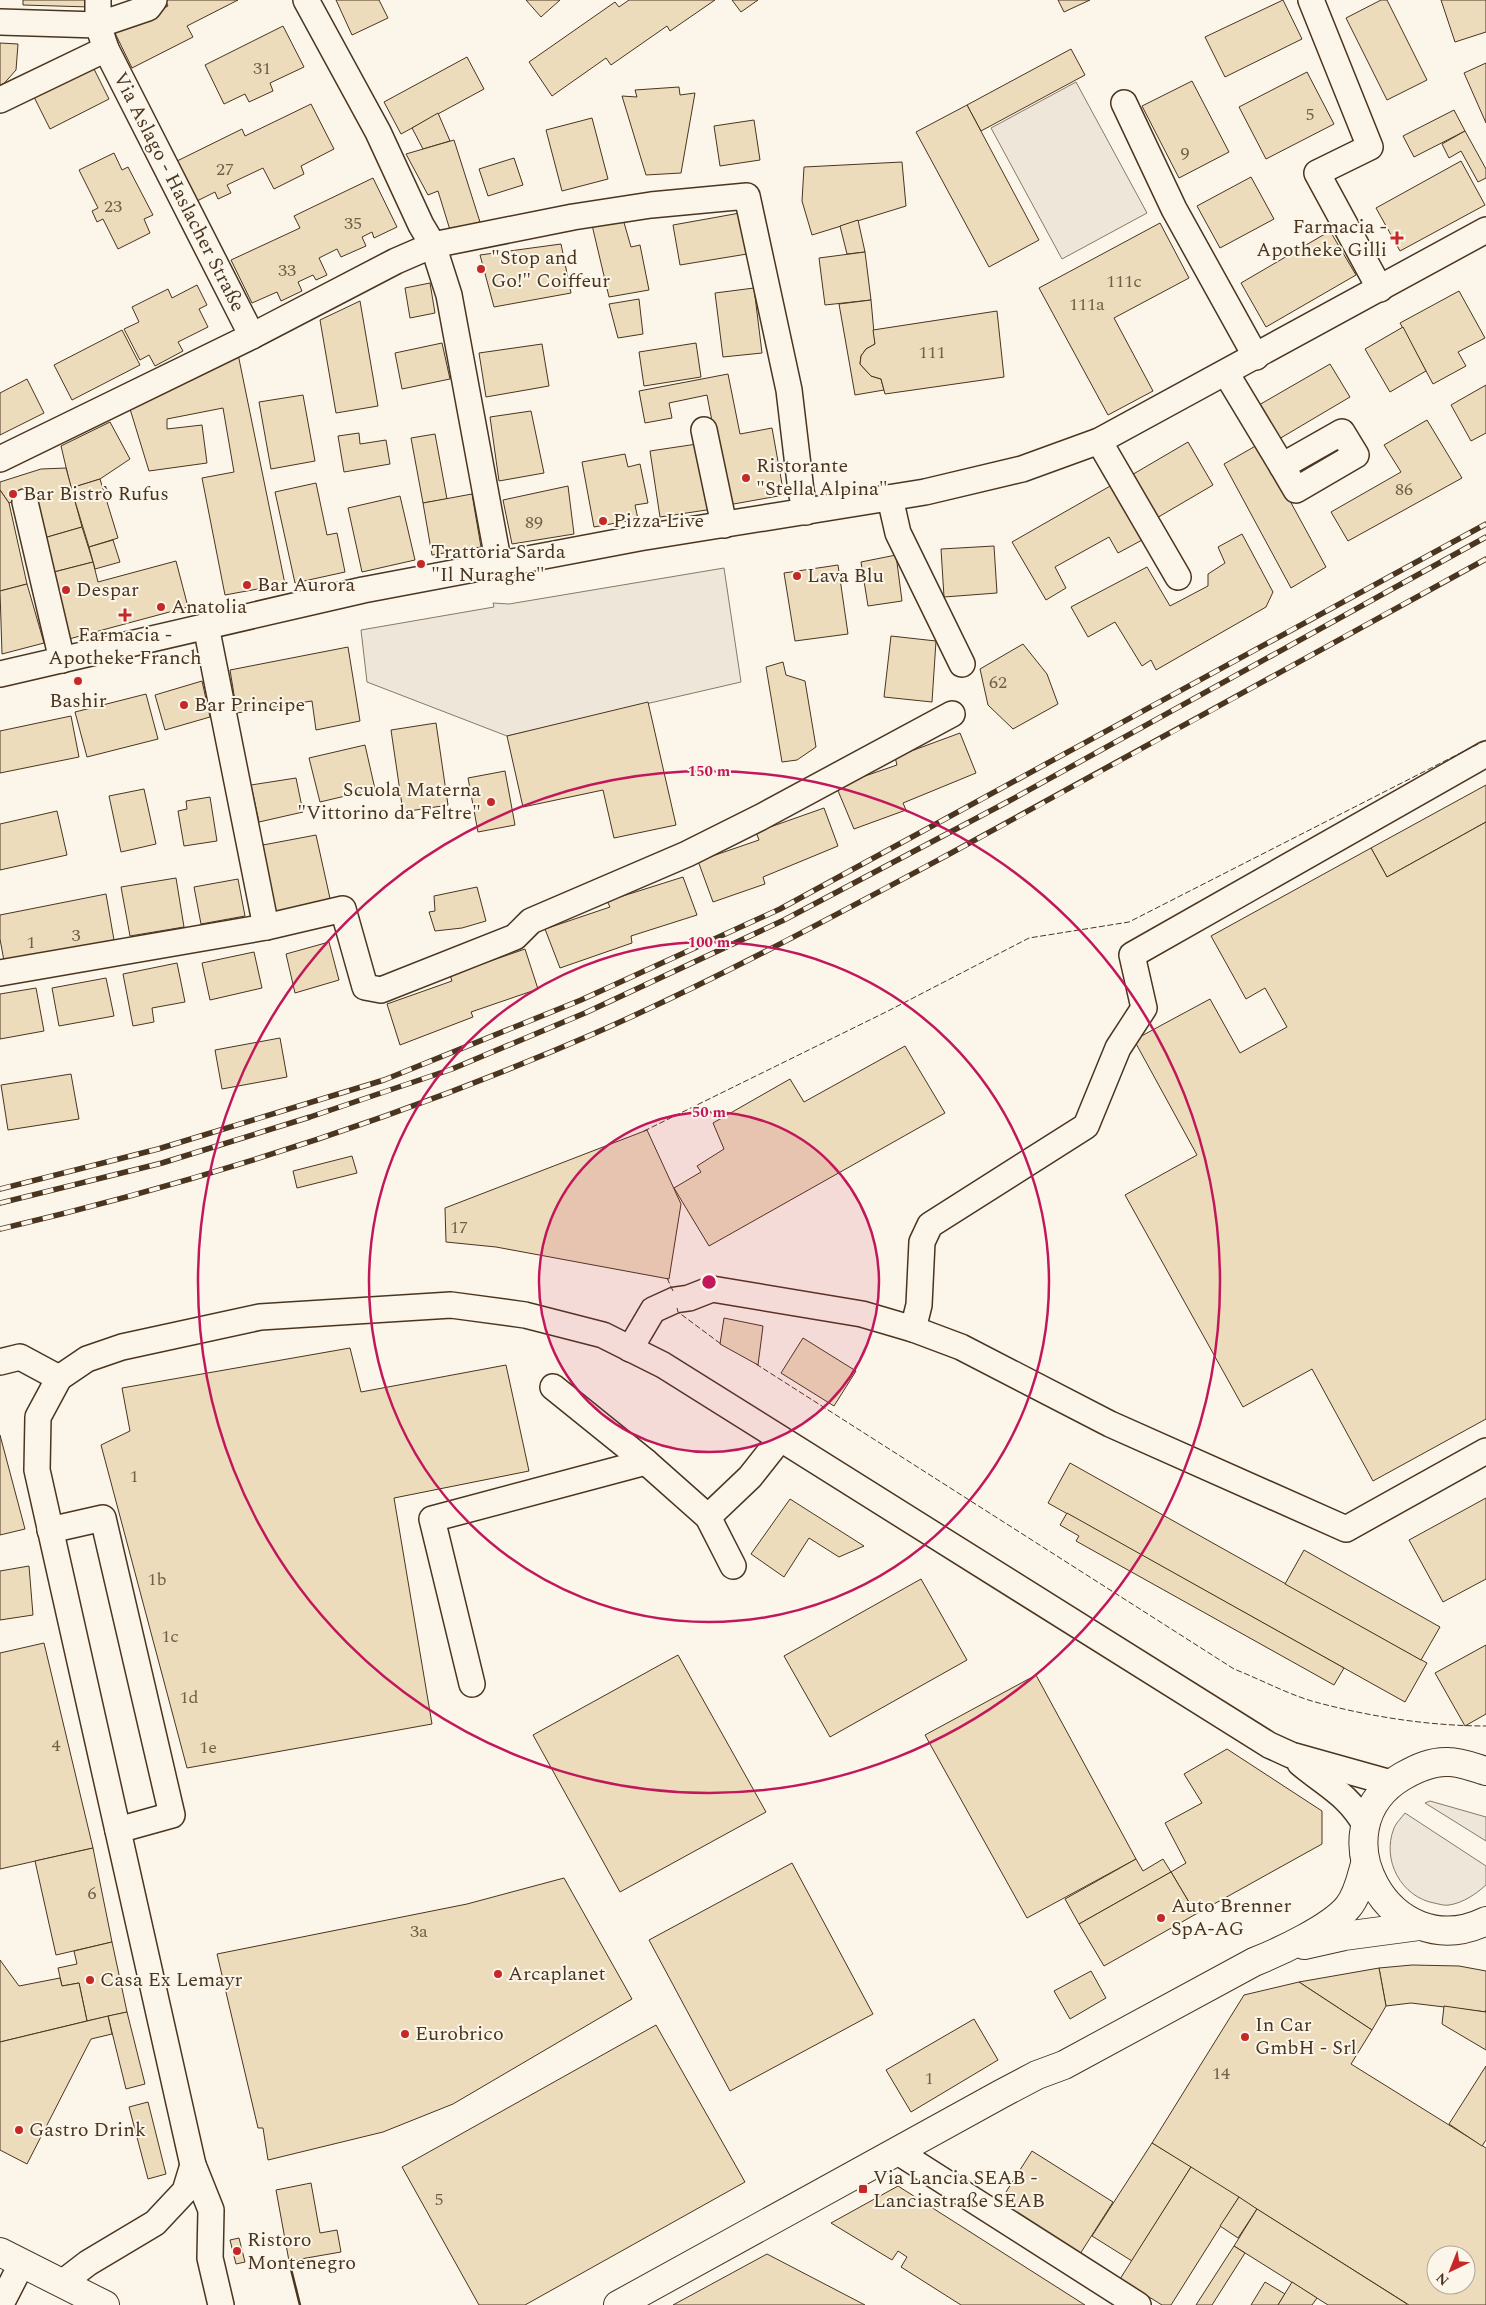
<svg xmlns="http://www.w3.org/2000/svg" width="1486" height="2305" viewBox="0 0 1486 2305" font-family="Spectral,serif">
	<rect width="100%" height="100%" fill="#fbf6e9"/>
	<g fill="#ede6d9" stroke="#887966">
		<polygon points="1076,82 1147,213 1062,259 991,128"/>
		<polygon points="724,568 741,682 507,736 367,682 361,630 494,607 493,603 509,604"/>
		<polygon points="1430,1801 1486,1817 1486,1841 1425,1803"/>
		<path d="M1405 1813 1486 1866V1885C1476 1894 1463 1903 1449 1905 1445 1906 1439 1904 1434 1903 1402 1897 1381 1861 1394 1828 1396 1823 1402 1817 1405 1813Z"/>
	</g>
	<g fill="#ecdcbc" stroke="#4a3520" fill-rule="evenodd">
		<polygon points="23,0 90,0 90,7 23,5"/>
		<polygon points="165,0 238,0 187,26 193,37 132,68 115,33 168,6"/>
		<polygon points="336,0 379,0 388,18 352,35"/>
		<polygon points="526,0 560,0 541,17"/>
		<polygon points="629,0 715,0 670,31 667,26 611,65 606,58 552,96 529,62 615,2 619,7"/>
		<polygon points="732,0 758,0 741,12"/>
		<polygon points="1058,0 1090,0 1064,12"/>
		<polygon points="1283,0 1302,39 1225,77 1205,37"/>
		<polygon points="1381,0 1387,0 1427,80 1387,100 1346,18"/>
		<polygon points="1441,0 1486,0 1486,32 1455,42"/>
		<polygon points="283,26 304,67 270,83 273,91 249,102 245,94 224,104 205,65"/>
		<polygon points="0,43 18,44 16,70 0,88"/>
		<polygon points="1071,49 1085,75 981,131 967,105"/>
		<polygon points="467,57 484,89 401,134 384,102"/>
		<polygon points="91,63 109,99 50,129 32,93"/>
		<polygon points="1486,63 1486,123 1464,73"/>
		<polygon points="1307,72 1334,124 1266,159 1239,107"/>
		<polygon points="1192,81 1229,152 1179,178 1142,106"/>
		<polygon points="679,87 680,95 695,93 681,173 646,175 622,96 637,97 635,90"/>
		<polygon points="311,104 334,149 301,166 304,174 274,189 263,168 227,185 231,193 218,199 215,192 195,202 175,162 242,129 245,136"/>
		<polygon points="967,105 1039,240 989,267 916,132"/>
		<polygon points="1454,110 1465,131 1414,157 1403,136"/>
		<polygon points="438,113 450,141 423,149 412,128"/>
		<polygon points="592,118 608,179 562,191 546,130"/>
		<polygon points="754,120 760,160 720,166 714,126"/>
		<polygon points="1465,131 1486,169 1486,178 1478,182 1461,151 1449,158 1442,144"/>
		<polygon points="454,140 480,222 450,230 438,191 428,195 406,154"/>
		<polygon points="114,153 122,170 128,167 153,215 144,219 150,233 118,249 103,219 97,222 92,211 98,208 79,170"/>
		<polygon points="514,158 523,185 488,196 479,169"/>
		<polygon points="1461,161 1485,205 1400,251 1376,208"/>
		<polygon points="902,162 906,206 812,235 802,201 804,167"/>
		<polygon points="1251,177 1274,219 1220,248 1197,206"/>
		<polygon points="373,178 397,227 374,238 372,232 362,237 366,246 341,257 337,249 319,258 327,275 316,280 313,275 298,282 302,291 281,301 277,292 252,303 231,260 300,228 294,216"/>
		<polygon points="740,213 747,254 680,265 673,225"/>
		<polygon points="623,219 631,247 640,245 649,290 609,297 592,225"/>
		<polygon points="858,220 865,252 847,254 840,226"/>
		<polygon points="1160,223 1189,278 1114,318 1153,391 1108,415 1039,288"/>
		<polygon points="1330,231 1356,275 1266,327 1241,283"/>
		<polygon points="561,244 571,293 494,307 480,255"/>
		<polygon points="865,252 871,300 825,305 819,258"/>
		<polygon points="430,283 435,313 410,318 405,288"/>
		<polygon points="197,285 207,305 199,309 208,327 178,342 183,351 155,366 149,355 140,360 124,329 139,322 132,307 168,289 172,298"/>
		<polygon points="754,288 762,353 723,357 715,293"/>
		<polygon points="1459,291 1485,338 1458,352 1466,366 1433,384 1400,323"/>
		<polygon points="639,299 643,334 618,338 609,304"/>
		<polygon points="871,300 875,344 866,349 861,356 860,364 871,376 881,379 884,390 855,395 839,304"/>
		<polygon points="360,301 378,406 336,413 320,320"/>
		<polygon points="997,311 1004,377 885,394 881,379 871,376 860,364 861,356 866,349 875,344 873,330"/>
		<polygon points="1403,327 1426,371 1390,392 1365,349"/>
		<polygon points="122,330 140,365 72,400 54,365"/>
		<polygon points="442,343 450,379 402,389 395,353"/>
		<polygon points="696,343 701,377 644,386 639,352"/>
		<polygon points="542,344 549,386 486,397 479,353"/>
		<polygon points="238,354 285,584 225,595 202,478 234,472 223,408 167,419 167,429 202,425 207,463 149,471 130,409"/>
		<polygon points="1330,364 1350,397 1279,439 1259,405"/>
		<polygon points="728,374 740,434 772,428 784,495 728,505 707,395 669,403 672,418 645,423 639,391"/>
		<polygon points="27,379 44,413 0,435 0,393"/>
		<polygon points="1486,385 1486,433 1471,441 1451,405"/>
		<polygon points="303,395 315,461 271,469 259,402"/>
		<polygon points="531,411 544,473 499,481 490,417"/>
		<polygon points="1427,420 1462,478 1348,541 1331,512 1401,472 1384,445"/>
		<polygon points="110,422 130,459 100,479 71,488 61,446"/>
		<polygon points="359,433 360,444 386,440 390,464 344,472 338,436"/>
		<polygon points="435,434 447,499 423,503 411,438"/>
		<polygon points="1188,442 1213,485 1155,519 1130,476"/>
		<polygon points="697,444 713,509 660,517 650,451"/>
		<polygon points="1259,444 1326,567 1291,588 1224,464"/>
		<polygon points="625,454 628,467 640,464 648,503 635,505 638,519 594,527 582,462"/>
		<polygon points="66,468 82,527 44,538 30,496 9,503 0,490 0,482 41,469"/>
		<polygon points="100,479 118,538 89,547 71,488"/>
		<polygon points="316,483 327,535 337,533 345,572 295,583 275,492"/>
		<polygon points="1112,485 1144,539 1118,553 1109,537 1055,567 1066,588 1046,600 1012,542"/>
		<polygon points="568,486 574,534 512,544 503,500"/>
		<polygon points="0,490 9,503 27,584 0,591"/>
		<polygon points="472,494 481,547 432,555 423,503"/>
		<polygon points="400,496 415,560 362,572 348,508"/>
		<polygon points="82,527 93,562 54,572 44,538"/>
		<polygon points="1242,534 1273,592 1266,607 1156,670 1151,660 1142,666 1115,622 1088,637 1071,607 1147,567 1170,606 1208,586 1208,574 1225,563 1218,547"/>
		<polygon points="113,540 120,562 95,569 89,547"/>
		<polygon points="994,546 997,593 944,597 941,549"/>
		<polygon points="896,555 902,601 868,606 861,562"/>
		<polygon points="176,561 188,607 69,639 54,572 93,562 98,582"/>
		<polygon points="838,565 848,634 795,641 784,573"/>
		<polygon points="27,584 44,643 2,654 0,591"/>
		<polygon points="891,636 936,641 932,702 884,697"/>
		<polygon points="1023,644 1047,674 1058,704 1013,729 988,705 980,669"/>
		<polygon points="348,647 360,721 316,730 312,701 237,713 230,670"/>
		<polygon points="783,662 786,675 805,681 816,747 797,760 782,762 766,667"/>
		<polygon points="202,681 210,717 165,730 155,695"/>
		<polygon points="146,694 158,739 87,757 75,712"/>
		<polygon points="648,702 676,825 614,838 603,790 523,807 507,736"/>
		<polygon points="71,716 79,757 0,773 0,731"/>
		<polygon points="436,723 448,805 403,812 391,730"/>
		<polygon points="960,733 976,773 903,803 906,810 854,829 836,786 897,765 895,757"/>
		<polygon points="365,745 375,789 320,802 309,758"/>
		<polygon points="505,771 515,825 478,832 468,778"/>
		<polygon points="296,778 303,812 259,822 251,785"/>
		<polygon points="1486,785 1486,822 1387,877 1371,848"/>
		<polygon points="144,789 156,844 121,852 109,796"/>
		<polygon points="210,797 217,841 184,846 178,811 187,809 186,801"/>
		<polygon points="824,808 838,846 763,877 765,884 713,902 698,861 759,840 756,832"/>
		<polygon points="57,811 67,855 0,870 0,824"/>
		<polygon points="1486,822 1486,1419 1373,1481 1312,1369 1243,1407 1125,1195 1197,1155 1134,1040 1210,999 1240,1053 1287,1027 1265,988 1246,999 1211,936 1371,848 1387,877"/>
		<polygon points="316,835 331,903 275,912 263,845"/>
		<polygon points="683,877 697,915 631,936 632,943 560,968 545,929 610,907 607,901"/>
		<polygon points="176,878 184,927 130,936 121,887"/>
		<polygon points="238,879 245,916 201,924 194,887"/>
		<polygon points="477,887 486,921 462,928 435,931 429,912 435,911 434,896"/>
		<polygon points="106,894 114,940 4,961 0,939 0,915"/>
		<polygon points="329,942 339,980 295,993 286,954"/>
		<polygon points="525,949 538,989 471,1012 473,1017 400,1045 387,1004 452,981 450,975"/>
		<polygon points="254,952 262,988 210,1000 202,963"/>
		<polygon points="177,963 185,1002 152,1008 154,1022 133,1026 123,974"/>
		<polygon points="106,978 114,1016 59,1026 52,988"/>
		<polygon points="36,988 44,1031 0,1039 0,994"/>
		<polygon points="280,1038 287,1077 222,1089 215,1050"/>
		<polygon points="905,1046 945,1113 709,1246 674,1188 701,1172 697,1166 724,1149 713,1123 790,1079 804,1102"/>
		<polygon points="71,1074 79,1119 8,1130 1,1085"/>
		<polygon points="647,1130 681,1204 669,1279 496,1247 446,1242 445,1208"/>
		<polygon points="352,1156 357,1173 297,1188 293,1171"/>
		<polygon points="724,1318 763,1326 758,1365 720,1344"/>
		<polygon points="803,1338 856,1371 834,1406 781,1373"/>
		<polygon points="350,1348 361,1392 506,1365 529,1471 394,1498 432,1724 187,1768 101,1445 130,1431 122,1388"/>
		<polygon points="0,1435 25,1529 0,1535"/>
		<polygon points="1070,1463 1427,1663 1405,1702 1048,1503"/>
		<polygon points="1486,1498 1486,1579 1443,1602 1409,1540"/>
		<polygon points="790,1499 864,1546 839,1557 809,1538 784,1577 751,1554"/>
		<polygon points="1067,1513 1344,1668 1334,1685 1076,1541 1079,1536 1060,1525"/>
		<polygon points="1304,1550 1440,1627 1421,1660 1285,1584"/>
		<polygon points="29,1566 33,1615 0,1620 0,1571"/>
		<polygon points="921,1579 967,1660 830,1737 784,1656"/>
		<polygon points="44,1643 93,1848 0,1869 0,1653"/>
		<polygon points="1486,1645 1486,1714 1465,1726 1435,1673"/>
		<polygon points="678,1655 766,1812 620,1892 533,1735"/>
		<polygon points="1036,1675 1136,1859 1027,1918 925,1735"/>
		<polygon points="1227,1749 1322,1811 1322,1844 1196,1914 1171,1872 1186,1863 1165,1823 1202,1803 1184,1774"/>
		<polygon points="93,1848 112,1942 56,1955 35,1861"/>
		<polygon points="1136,1859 1143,1871 1163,1859 1171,1872 1079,1924 1065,1899"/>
		<polygon points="792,1863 873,2014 730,2091 649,1940"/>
		<polygon points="1171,1872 1196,1914 1104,1966 1079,1924"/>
		<polygon points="564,1878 632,1999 453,2104 383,2132 268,2160 263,2128 258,2128 217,1954 467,1904"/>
		<polygon points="112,1942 127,2012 87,2021 79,1983 62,1986 58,1968 77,1964 74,1951"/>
		<polygon points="0,1960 19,1986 60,1978 62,1986 79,1983 87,2021 0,2042"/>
		<polygon points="1412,1965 1459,1966 1486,1971 1486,2012 1411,2003 1386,2006 1379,1968"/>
		<polygon points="1379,1968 1386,2006 1372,2030 1299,1982"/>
		<polygon points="1091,1971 1106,1998 1070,2019 1054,1991"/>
		<path d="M1299 1982 1372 2030 1351 2064 1486 2148V2305H1409L1152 2143 1244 1995ZM1436 2255H1466V2285H1436Z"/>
		<polygon points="1444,2006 1486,2012 1486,2010 1486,2050 1442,2024"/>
		<polygon points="127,2012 145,2084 126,2089 108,2016"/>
		<polygon points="108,2016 112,2034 91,2039 27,2164 0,2150 0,2042"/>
		<polygon points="974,2019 998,2060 911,2112 886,2070"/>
		<polygon points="656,2025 745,2182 525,2305 479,2305 402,2167"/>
		<polygon points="1486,2066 1486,2140 1482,2146 1449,2124"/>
		<polygon points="148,2102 166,2174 148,2179 129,2107"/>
		<polygon points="1152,2143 1191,2167 1132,2261 1092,2236"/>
		<polygon points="1032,2151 1113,2202 1080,2254 999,2203"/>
		<polygon points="1191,2167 1239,2197 1171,2305 1162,2305 1120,2279"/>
		<polygon points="311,2183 320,2233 337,2230 341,2252 289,2261 276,2190"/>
		<polygon points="898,2186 1085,2305 961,2305 901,2267 907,2257 898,2251 892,2260 831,2223"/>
		<polygon points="1239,2197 1257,2209 1238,2238 1220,2226"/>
		<polygon points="1257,2209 1407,2304 1407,2305 1328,2305 1234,2246"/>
		<polygon points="239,2238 245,2262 236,2264 230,2240"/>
		<polygon points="1234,2246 1245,2253 1212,2305 1196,2305"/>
		<polygon points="767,2254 865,2305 673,2305"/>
		<polygon points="1265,2282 1285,2294 1278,2305 1251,2305"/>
		<polygon points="1292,2282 1317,2298 1312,2305 1278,2305"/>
	</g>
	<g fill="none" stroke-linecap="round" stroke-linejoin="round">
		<defs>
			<g id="minor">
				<polyline points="98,0 98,25 148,8 154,0"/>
				<polyline points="306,0 378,132 421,225 433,245 449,295 499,565"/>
				<polyline points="1311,0 1370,147 1317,173 1380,289"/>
				<polyline points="0,22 98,25 106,49 252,336"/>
				<polyline points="0,100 106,49"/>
				<polyline points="1124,103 1174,209 1256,357"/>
				<polyline points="1226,373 1282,466"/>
				<polyline points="704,430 724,525"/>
				<polygon points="1342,432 1356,455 1296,490 1282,466"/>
				<polyline points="1099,441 1178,577"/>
				<polyline points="0,459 252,336 396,261 433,245 573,217 651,205 747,196 789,390 801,491 806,512"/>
				<polyline points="890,498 898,533 962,664"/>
				<polyline points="25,502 62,660"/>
				<polyline points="206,626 266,927"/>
				<polyline points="0,674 363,590 639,538 925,492 1022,469 1099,441 1486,230"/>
				<polyline points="0,973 266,927 343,909 365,987 381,990 515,937 531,921 687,854 761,817 952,714"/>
				<polyline points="913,1329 961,1347 1110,1424 1346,1529 1486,1451"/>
				<polyline points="630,1349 653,1310 675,1300 689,1298 712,1289 862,1314 913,1329 919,1305 922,1242 930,1225 1086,1126 1118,1048 1144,1008 1132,955 1486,754"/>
				<polyline points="0,1362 20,1357 59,1378"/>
				<polyline points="553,1387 646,1462 708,1517 733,1566"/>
				<polyline points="708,1517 750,1477 780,1439"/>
				<polyline points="50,1530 103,1518 172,1815 118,1830"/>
				<polyline points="472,1684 432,1519 646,1462"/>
				<path d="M1300 1763C1327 1786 1348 1794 1366 1826"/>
				<polyline points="898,2152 1138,2305"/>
				<polyline points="62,2283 88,2263 155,2223 185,2191 193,2165"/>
				<polyline points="1,2304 22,2263"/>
				<polyline points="221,2305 210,2258 211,2210 193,2165 37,1470 38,1417 59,1378 87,1359 122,1347 260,1317 451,1305 525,1315 603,1335 663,1365 1269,1745 1291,1755 1391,1783"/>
			</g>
			<g id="major">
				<path d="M1486 1771C1475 1768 1461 1762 1449 1762 1432 1761 1417 1768 1403 1776 1314 1828 1390 1968 1486 1921"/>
				<polyline points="1304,1945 1344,1936 1419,1926"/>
				<polyline points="0,2252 105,2305"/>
				<path d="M618 2305 1001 2094 1037 2075 1064 2065 1254 1962C1279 1952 1331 1928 1348 1907 1358 1895 1361 1878 1365 1864"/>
			</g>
		</defs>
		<use href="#minor" stroke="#4a3520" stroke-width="28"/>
		<use href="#major" stroke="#4a3520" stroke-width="30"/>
		<use href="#minor" stroke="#fbf6e9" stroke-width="25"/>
		<use href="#major" stroke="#fbf6e9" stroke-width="28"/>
		<defs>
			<g id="rail">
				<polyline points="0,1189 158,1149 384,1080 581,1000 780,909 1486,524"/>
				<polyline points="0,1203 162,1163 310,1117 452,1069 585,1013 784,920 1009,801 1486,537"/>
				<path d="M0 1229C203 1181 402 1117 593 1034 716 980 834 916 953 852 1131 756 1308 656 1486 559"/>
			</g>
		</defs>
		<use href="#rail" stroke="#4a3520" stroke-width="5.5"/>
		<use href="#rail" stroke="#fbf6e9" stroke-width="4" stroke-dasharray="11" stroke-linecap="butt"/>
		<g stroke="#4a3520" stroke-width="1" stroke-dasharray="6 2.5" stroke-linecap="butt">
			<polyline points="644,1131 888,1011 1029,938 1129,922 1486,740"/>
			<polyline points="667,1278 673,1291"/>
			<polyline points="677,1308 678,1312 721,1344"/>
			<path d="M756 1364 1234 1669C1262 1680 1291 1696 1319 1703 1372 1717 1431 1726 1486 1726"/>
		</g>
		<polyline stroke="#4a3520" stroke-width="2.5" points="289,2261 300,2305"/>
	</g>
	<circle cx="709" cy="1282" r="170" fill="#c2185b" fill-opacity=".12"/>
	<g fill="none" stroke="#c2185b" stroke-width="2.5">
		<circle cx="709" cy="1282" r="170"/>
		<circle cx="709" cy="1282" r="340"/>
		<circle cx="709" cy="1282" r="511"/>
	</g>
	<g fill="#c62828" stroke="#fbf6e9" stroke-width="2">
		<path d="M1394.5 230.5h5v5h5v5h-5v5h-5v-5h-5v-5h5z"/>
		<circle cx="481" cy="269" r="5"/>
		<circle cx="746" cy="478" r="5"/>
		<circle cx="13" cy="494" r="5"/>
		<circle cx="603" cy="521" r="5"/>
		<circle cx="421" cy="564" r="5"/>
		<circle cx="797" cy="576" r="5"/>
		<circle cx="247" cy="585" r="5"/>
		<circle cx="66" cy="590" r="5"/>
		<circle cx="161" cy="607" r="5"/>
		<path d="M122.5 607.5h5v5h5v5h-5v5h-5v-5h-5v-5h5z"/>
		<circle cx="78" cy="681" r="5"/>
		<circle cx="184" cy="705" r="5"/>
		<circle cx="491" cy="802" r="5"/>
		<circle cx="1161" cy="1918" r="5"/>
		<circle cx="498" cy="1974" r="5"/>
		<circle cx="90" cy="1980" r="5"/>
		<circle cx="405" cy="2034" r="5"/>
		<circle cx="1245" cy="2037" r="5"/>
		<circle cx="19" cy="2130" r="5"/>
		<rect x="858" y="2184" width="10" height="10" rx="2.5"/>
		<circle cx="237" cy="2251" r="5"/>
	</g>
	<g text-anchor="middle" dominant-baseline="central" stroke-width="4" stroke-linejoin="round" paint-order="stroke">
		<g font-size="18" fill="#725f47">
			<text x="262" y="68">31</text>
			<text x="1310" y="114">5</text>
			<text x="1185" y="153">9</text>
			<text x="225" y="169">27</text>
			<text x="113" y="206">23</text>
			<text x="353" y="223">35</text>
			<text x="287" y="270">33</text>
			<text x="1124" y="281">111c</text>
			<text x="1087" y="304">111a</text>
			<text x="932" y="352">111</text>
			<text x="1404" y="489">86</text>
			<text x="534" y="522">89</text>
			<text x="998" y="682">62</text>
			<text x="76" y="935">3</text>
			<text x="31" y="942">1</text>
			<text x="459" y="1227">17</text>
			<text x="134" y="1476">1</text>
			<text x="157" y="1579">1b</text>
			<text x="170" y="1636">1c</text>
			<text x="189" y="1697">1d</text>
			<text x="56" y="1745">4</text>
			<text x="208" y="1747">1e</text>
			<text x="92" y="1893">6</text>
			<text x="419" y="1931">3a</text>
			<text x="1221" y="2073">14</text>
			<text x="929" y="2078">1</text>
			<text x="439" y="2199">5</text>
		</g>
		<g font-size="20" fill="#4a3520" stroke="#fbf6e9">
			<text transform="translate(179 192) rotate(63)">Via Aslago - Haslacher Straße</text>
		</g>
		<g font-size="20" fill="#4a3520" stroke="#fbf6e9" text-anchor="start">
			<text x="1387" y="227" text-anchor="end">Farmacia -<tspan x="1387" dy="23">Apotheke Gilli</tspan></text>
			<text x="491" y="258">"Stop and<tspan x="491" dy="23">Go!" Coiffeur</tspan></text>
			<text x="756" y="466">Ristorante<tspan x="756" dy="23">"Stella Alpina"</tspan></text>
			<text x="23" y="494">Bar Bistrò Rufus</text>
			<text x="613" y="521">Pizza Live</text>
			<text x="431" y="552">Trattoria Sarda<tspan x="431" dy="23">"Il Nuraghe"</tspan></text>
			<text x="807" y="576">Lava Blu</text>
			<text x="257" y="585">Bar Aurora</text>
			<text x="76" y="590">Despar</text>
			<text x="171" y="607">Anatolia</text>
			<text x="125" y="635" text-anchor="middle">Farmacia -<tspan x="125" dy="23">Apotheke Franch</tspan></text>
			<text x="78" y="701" text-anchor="middle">Bashir</text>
			<text x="194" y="705">Bar Principe</text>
			<text x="481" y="790" text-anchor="end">Scuola Materna<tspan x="481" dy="23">"Vittorino da Feltre"</tspan></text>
			<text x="1171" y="1906">Auto Brenner<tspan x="1171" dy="23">SpA-AG</tspan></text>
			<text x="508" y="1974">Arcaplanet</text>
			<text x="100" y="1980">Casa Ex Lemayr</text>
			<text x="1255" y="2025">In Car<tspan x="1255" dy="23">GmbH - Srl</tspan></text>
			<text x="415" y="2034">Eurobrico</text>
			<text x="29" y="2130">Gastro Drink</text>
			<text x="873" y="2178">Via Lancia SEAB -<tspan x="873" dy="23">Lanciastraße SEAB</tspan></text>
			<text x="247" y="2240">Ristoro<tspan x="247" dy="23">Montenegro</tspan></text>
		</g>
	</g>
	<circle cx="709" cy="1282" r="8" fill="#c2185b" stroke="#fbf6e9" stroke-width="2.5"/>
	<g font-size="15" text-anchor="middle" font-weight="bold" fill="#c2185b" stroke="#fbf6e9" stroke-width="4" stroke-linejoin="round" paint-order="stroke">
		<text x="709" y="776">150 m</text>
		<text x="709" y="947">100 m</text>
		<text x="709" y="1117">50 m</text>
	</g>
	<g transform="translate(1451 2270) rotate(223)"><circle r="24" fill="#fbf6e9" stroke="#b4a999"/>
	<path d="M0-4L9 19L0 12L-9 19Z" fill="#c62828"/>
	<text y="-8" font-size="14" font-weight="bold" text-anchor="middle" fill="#4a3520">N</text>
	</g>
</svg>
